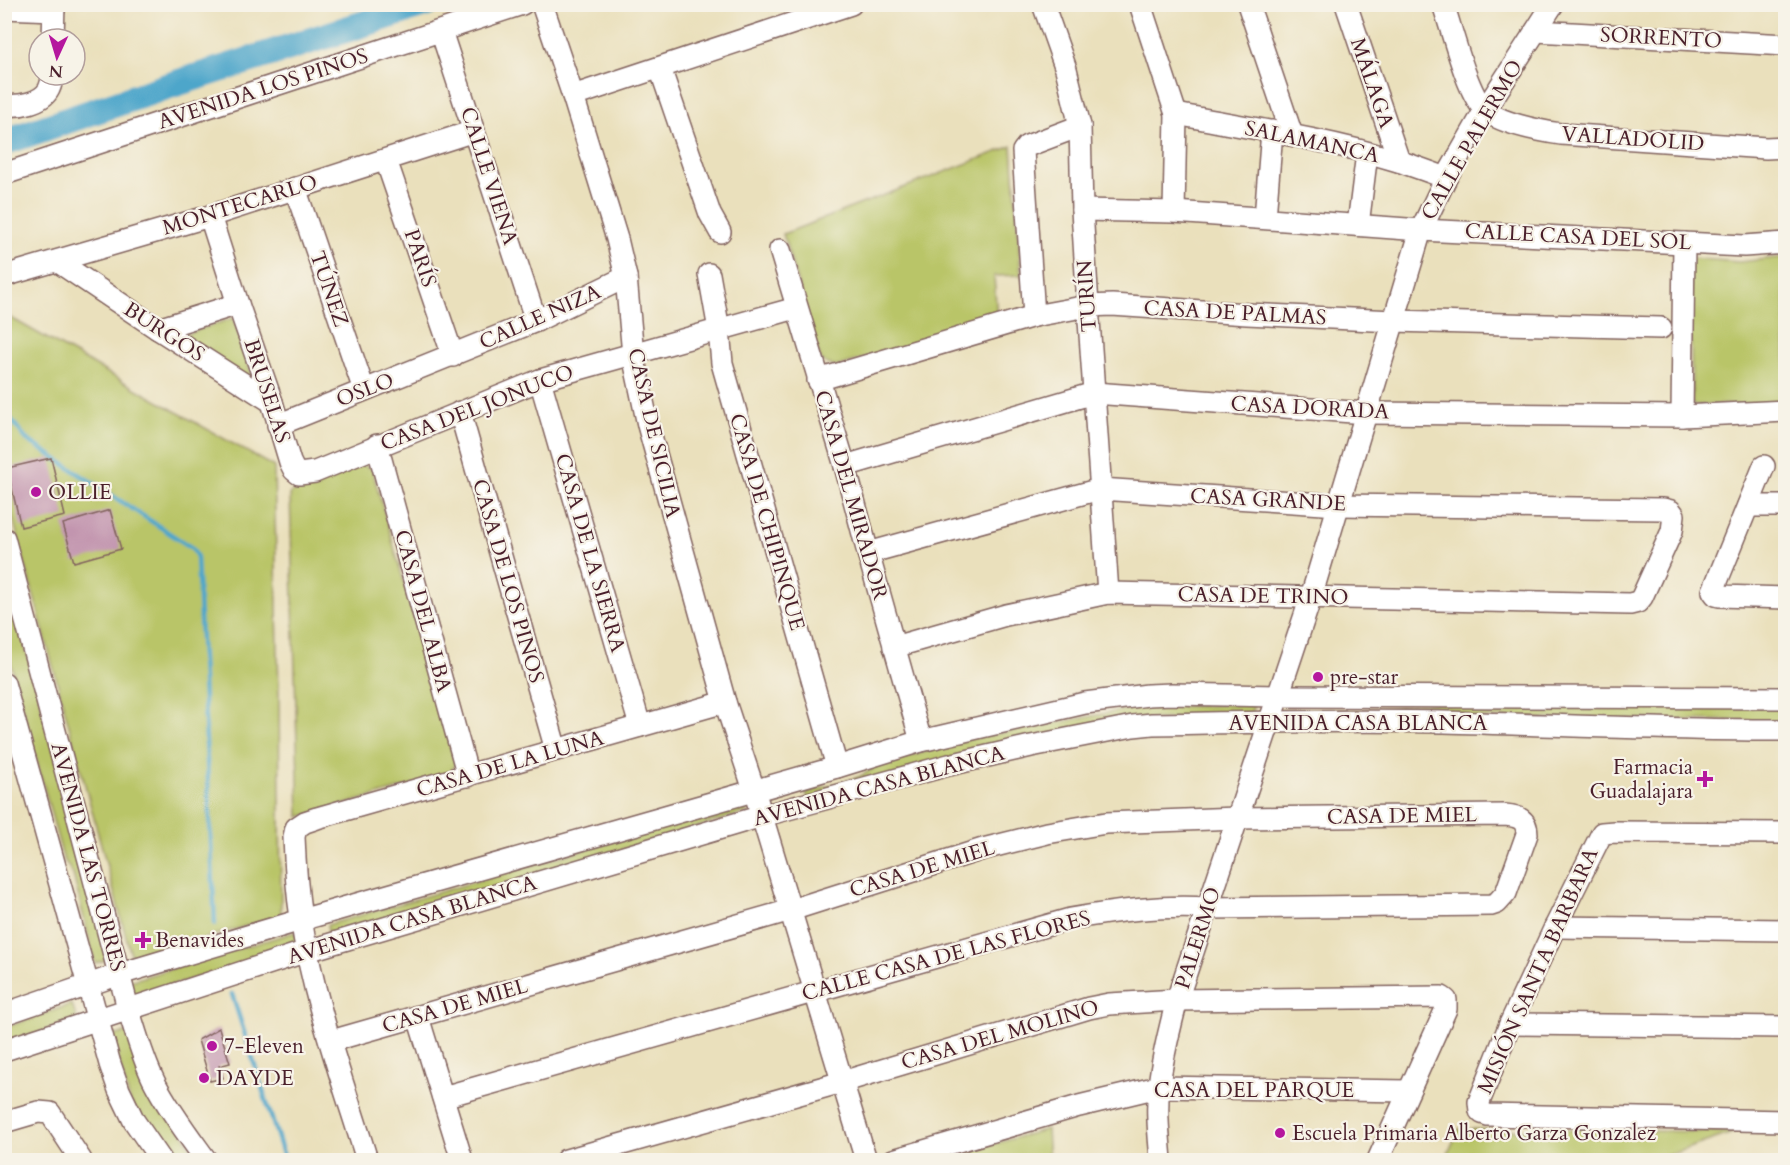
<svg xmlns="http://www.w3.org/2000/svg" width="1790" height="1165" viewBox="0 0 1790 1165" font-family="Cardo,serif">
	<rect width="100%" height="100%" fill="#f7f3e8"/>
	<filter id="ink" filterUnits="userSpaceOnUse"><feTurbulence type="fractalNoise" baseFrequency=".0167" numOctaves="2"/><feDisplacementMap in="SourceGraphic" scale="12" xChannelSelector="R" yChannelSelector="G"/><feConvolveMatrix kernelMatrix="1 2 1 2 8 2 1 2 1" color-interpolation-filters="sRGB"/></filter>
	<filter id="wash" filterUnits="userSpaceOnUse"><feTurbulence type="fractalNoise" baseFrequency=".008" numOctaves="4" result="noise"/><feDisplacementMap in="SourceGraphic" scale="24" xChannelSelector="R" yChannelSelector="G"/><feGaussianBlur stdDeviation="1.35" result="paint"/><feColorMatrix in="noise" values="0 0 0 0 0 0 0 0 0 0 0 0 0 0 0 0 0 1.4 0 .05"/><feComposite in="paint" operator="in"/></filter>
	<g filter="url(#wash)">
		<rect width="100%" height="100%" fill="#eae0bc"/>
		<g fill="#b9c567" stroke="#827249" stroke-width="1.5">
			<polygon points="1012,146 1021,275 994,276 997,319 835,367 821,361 783,234"/>
			<polygon points="1785,257 1786,395 1781,404 1692,405 1690,258 1739,262"/>
			<polygon points="4,314 274,467 279,696 281,916 132,959 5,489"/>
			<polygon points="233,318 254,383 178,337"/>
			<polygon points="363,465 372,469 455,764 449,775 299,817 290,493"/>
			<polygon points="4,570 111,959 95,963 73,874 63,858 5,642"/>
			<polygon points="1254,704 1250,717 1149,719 808,798 806,793 859,777 877,766 969,739 1135,708"/>
			<polygon points="1420,704 1786,707 1785,721 1301,716 1302,710 1376,711"/>
			<polygon points="744,803 747,812 329,937 327,925"/>
			<polygon points="295,932 299,948 133,996 130,981"/>
			<polygon points="72,1004 77,1020 5,1044 4,1028"/>
			<polygon points="129,1032 197,1160 172,1160 130,1101 112,1036"/>
			<polygon points="1047,1129 1049,1160 936,1160"/>
			<polygon points="1459,1129 1735,1132 1654,1160 1445,1160"/>
		</g>
		<g fill="none" stroke-linecap="round" stroke-linejoin="round">
			<g stroke="#4da6ca" stroke-width="4.5">
				<polyline points="4,410 26,439 192,548 197,557 215,924"/>
				<polyline points="232,994 285,1160"/>
			</g>
			<polyline stroke="#4da6ca" stroke-width="27" points="4,142 171,85 426,4"/>
		</g>
		<g id="blocks">
			<g fill="#c295af">
				<polygon points="51,458 65,516 21,527 7,468"/>
				<polygon points="110,510 121,549 74,562 63,524"/>
				<polygon points="219,1028 230,1063 219,1066 223,1078 210,1081 198,1040"/>
			</g>
		</g>
	</g>
	<g filter="url(#ink)">
		<use href="#blocks" fill-opacity="0" stroke="#82635e" stroke-width="1.5"/>
		<g fill="none" stroke-linecap="round" stroke-linejoin="round">
			<defs>
				<g id="minor">
					<polyline points="542,4 573,96 617,239 626,277 633,355 648,425 725,702 754,790 866,1160"/>
					<polyline points="1043,4 1066,69 1080,126 1082,210 1088,306 1108,593"/>
					<polyline points="1140,4 1176,114 1174,212"/>
					<polyline points="1248,4 1292,135"/>
					<polyline points="1346,4 1399,161"/>
					<path d="M1443 4C1452 30 1466 89 1483 108 1497 123 1541 131 1561 134L1766 148 1786 147"/>
					<polyline points="4,8 54,10"/>
					<polyline points="441,31 536,321"/>
					<polyline points="1536,31 1786,45"/>
					<polyline points="53,39 54,4"/>
					<polyline points="660,68 710,214 720,232"/>
					<polyline points="573,96 851,4"/>
					<path d="M4 105C18 107 42 103 49 89 51 85 52 80 52 75"/>
					<path d="M1176 114C1250 128 1326 139 1398 161 1414 166 1430 172 1446 178"/>
					<polyline points="386,160 453,356"/>
					<polyline points="4,174 522,4"/>
					<polyline points="295,188 364,390"/>
					<polyline points="1082,210 1174,212 1421,230 1744,246 1786,243"/>
					<polyline points="210,216 238,304 272,402 290,462 294,470 299,474 315,472 540,380 796,308"/>
					<polyline points="1265,218 1272,131"/>
					<polyline points="1358,225 1367,153"/>
					<polyline points="780,250 845,466 868,553 921,741"/>
					<polyline points="57,261 158,329 272,402"/>
					<polyline points="709,274 719,330 722,363 837,767"/>
					<polyline points="4,276 210,216 474,131"/>
					<polyline points="1034,316 1023,151 1027,146 1080,126"/>
					<polyline points="158,329 238,304"/>
					<polyline points="540,380 640,726"/>
					<polyline points="818,380 1034,316 1088,306 1112,305 1247,314 1394,321 1661,328"/>
					<polyline points="460,412 556,750"/>
					<polyline points="1682,416 1684,243"/>
					<polyline points="278,425 536,321 626,277"/>
					<polyline points="377,445 468,776"/>
					<polyline points="845,466 1094,393 1366,413 1682,416 1786,411"/>
					<polyline points="1764,466 1713,591 1716,595 1720,596 1786,598"/>
					<polyline points="1748,506 1786,506"/>
					<path d="M4 538 128 1008C136 1033 143 1060 155 1083 169 1110 188 1135 206 1160"/>
					<polyline points="868,553 1100,489 1338,505 1663,509 1671,511 1674,515 1672,531 1642,597 1638,602 1630,604 1108,593 1006,615 894,647"/>
					<polyline points="4,683 110,1064 119,1090 134,1121 161,1160"/>
					<polyline points="1786,833 1614,832 1602,833 1555,927 1510,1024 1479,1102 1480,1111 1482,1113 1488,1115 1786,1121"/>
					<polyline points="1555,927 1786,930"/>
					<polyline points="4,1014 120,974 301,920 837,767 921,741 1085,703 1148,695 1172,694 1278,696 1786,698"/>
					<polyline points="418,1017 462,1160"/>
					<polyline points="1510,1024 1786,1027"/>
					<path d="M331 1041 791 910 983 849 1047 833 1106 823 1237 818 1505 815C1518 816 1527 819 1527 834L1506 893 1497 903 1491 905 1208 908C1161 905 1116 911 1070 919L443 1097"/>
					<path d="M4 1050 307 951 762 816 949 765 1031 746 1133 726 1152 724C1249 722 1347 720 1444 722 1558 725 1672 730 1786 730"/>
					<polyline points="4,1122 38,1112 50,1113 81,1160"/>
					<path d="M367 1160C343 1082 313 1000 301 918 297 891 295 864 294 837L296 828 305 822 317 818 725 702"/>
					<polyline points="566,1160 842,1082 1089,1008 1109,1004 1177,1000 1442,997 1446,1000 1446,1009 1378,1160"/>
					<polyline points="893,1160 1079,1106 1158,1087 1408,1091"/>
					<path d="M1161 1160C1159 1136 1156 1111 1159 1086 1162 1057 1170 1028 1177 1000L1311 597 1421 230 1446 178 1485 110 1553 4"/>
				</g>
			</defs>
			<use href="#minor" stroke="#82635e" stroke-width="24"/>
			<use href="#minor" stroke="#fff" stroke-width="21"/>
		</g>
	</g>
	<g fill="#b5179e" stroke="#f7f3e8" stroke-width="2">
		<circle cx="36" cy="492" r="6"/>
		<circle cx="1318" cy="677" r="6"/>
		<path d="M1702 770h6v6h6v6h-6v6h-6v-6h-6v-6h6z"/>
		<path d="M140 931h6v6h6v6h-6v6h-6v-6h-6v-6h6z"/>
		<circle cx="212" cy="1046" r="6"/>
		<circle cx="204" cy="1078" r="6"/>
		<circle cx="1280" cy="1133" r="6"/>
	</g>
	<g text-anchor="middle" dominant-baseline="central" stroke-width="4.5" stroke-linejoin="round" paint-order="stroke">
		<g font-size="21" fill="#4a1f2b" stroke="#f7f3e8">
			<text transform="translate(1661 38) rotate(3)">SORRENTO</text>
			<text transform="translate(1372 83) rotate(71)">MÁLAGA</text>
			<text transform="translate(263 89) rotate(-18)">AVENIDA LOS PINOS</text>
			<text transform="translate(1633 139) rotate(4)">VALLADOLID</text>
			<text transform="translate(1472 140) rotate(-60)">CALLE PALERMO</text>
			<text transform="translate(1312 142) rotate(12)">SALAMANCA</text>
			<text transform="translate(489 176) rotate(72)">CALLE VIENA</text>
			<text transform="translate(240 205) rotate(-17)">MONTECARLO</text>
			<text transform="translate(1578 237) rotate(3)">CALLE CASA DEL SOL</text>
			<text transform="translate(420 258) rotate(71)">PARÍS</text>
			<text transform="translate(329 289) rotate(71)">TÚNEZ</text>
			<text transform="translate(1087 296) rotate(-94)">TURÍN</text>
			<text transform="translate(1235 313) rotate(3)">CASA DE PALMAS</text>
			<text transform="translate(540 317) rotate(-24)">CALLE NIZA</text>
			<text transform="translate(164 332) rotate(33)">BURGOS</text>
			<text transform="translate(365 390) rotate(-21)">OSLO</text>
			<text transform="translate(267 391) rotate(72)">BRUSELAS</text>
			<text transform="translate(477 408) rotate(-21)">CASA DEL JONUCO</text>
			<text transform="translate(1310 408) rotate(3)">CASA DORADA</text>
			<text transform="translate(654 433) rotate(77)">CASA DE SICILIA</text>
			<text transform="translate(851 495) rotate(74)">CASA DEL MIRADOR</text>
			<text transform="translate(1268 500) rotate(3)">CASA GRANDE</text>
			<text transform="translate(767 522) rotate(74)">CASA DE CHIPINQUE</text>
			<text transform="translate(590 553) rotate(74)">CASA DE LA SIERRA</text>
			<text transform="translate(508 581) rotate(74)">CASA DE LOS PINOS</text>
			<text transform="translate(1263 596) rotate(1)">CASA DE TRINO</text>
			<text transform="translate(423 611) rotate(75)">CASA DEL ALBA</text>
			<text x="1358" y="723">AVENIDA CASA BLANCA</text>
			<text transform="translate(510 764) rotate(-16)">CASA DE LA LUNA</text>
			<text transform="translate(879 786) rotate(-15)">AVENIDA CASA BLANCA</text>
			<text transform="translate(1402 816) rotate(-1)">CASA DE MIEL</text>
			<text transform="translate(88 857) rotate(75)">AVENIDA LAS TORRES</text>
			<text transform="translate(922 869) rotate(-17)">CASA DE MIEL</text>
			<text transform="translate(412 920) rotate(-17)">AVENIDA CASA BLANCA</text>
			<text transform="translate(1198 938) rotate(-72)">PALERMO</text>
			<text transform="translate(946 956) rotate(-15)">CALLE CASA DE LAS FLORES</text>
			<text transform="translate(1538 971) rotate(-66)">MISIÓN SANTA BARBARA</text>
			<text transform="translate(455 1006) rotate(-16)">CASA DE MIEL</text>
			<text transform="translate(1000 1035) rotate(-16)">CASA DEL MOLINO</text>
			<text x="1254" y="1090">CASA DEL PARQUE</text>
		</g>
		<g font-size="21" fill="#4a1f2b" stroke="#f7f3e8" text-anchor="start">
			<text x="48" y="492">OLLIE</text>
			<text x="1330" y="677">pre-star</text>
			<text x="1693" y="767" text-anchor="end">Farmacia<tspan x="1693" dy="24">Guadalajara</tspan></text>
			<text x="155" y="940">Benavides</text>
			<text x="224" y="1046">7-Eleven</text>
			<text x="216" y="1078">DAYDE</text>
			<text x="1292" y="1133">Escuela Primaria Alberto Garza Gonzalez</text>
		</g>
	</g>
	<rect width="1790" height="1165" fill="none" stroke="#f7f3e8" stroke-width="24"/>
	<g transform="translate(57 57) rotate(184)"><circle r="28" fill="#f7f3e8" stroke="#b29e9c" stroke-width="1.5"/>
	<path d="M0-4.5L10 22L0 15L-10 22Z" fill="#b5179e"/>
	<text y="-9" font-size="16" font-weight="bold" text-anchor="middle" fill="#4a1f2b">N</text>
	</g>
</svg>
